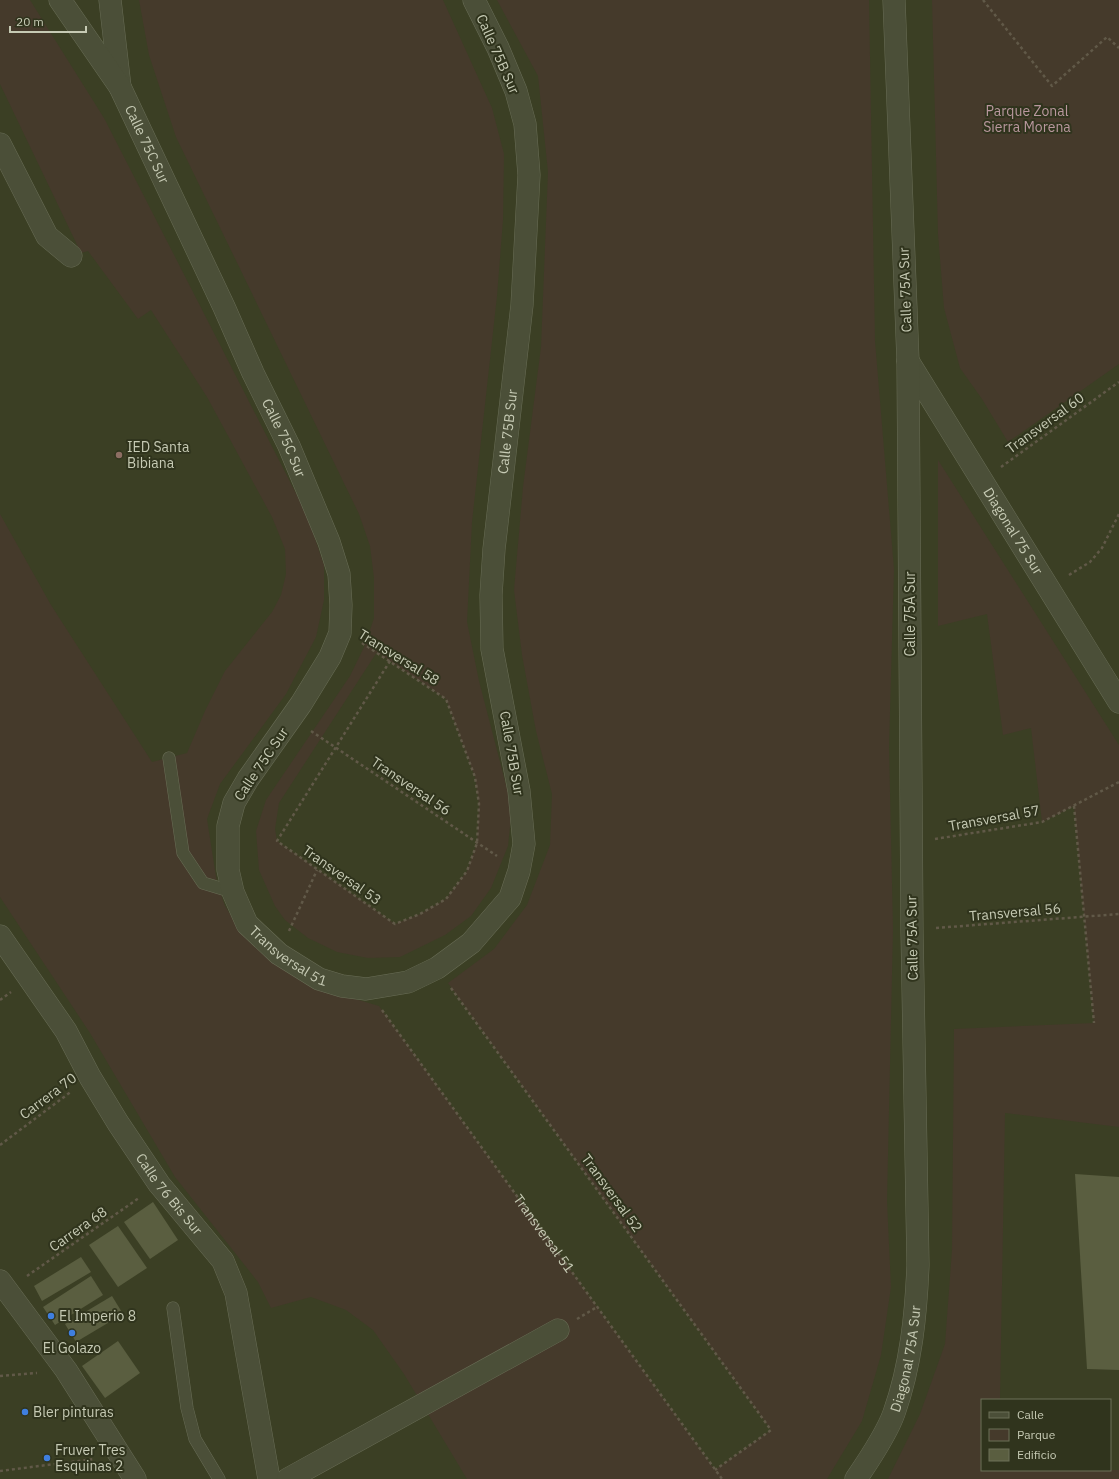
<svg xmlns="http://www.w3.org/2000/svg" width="1119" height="1479" viewBox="0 0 1119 1479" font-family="'IBM Plex Sans',sans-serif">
	<rect width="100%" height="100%" fill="#3b3f24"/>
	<g fill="#453a2b" fill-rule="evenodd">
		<polygon points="0,0 30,0 104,118 307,515 324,565 324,600 316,637 286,694 220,784 207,819 217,883 225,906 246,939 275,963 315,987 379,1006 715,1470 771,1430 448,983 494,949 527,905 550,845 552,794 536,731 522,655 514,590 523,487 541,347 548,172 538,76 497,0 869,0 875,341 894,569 889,747 893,929 887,1201 891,1287 881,1355 862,1421 827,1479 467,1479 404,1374 373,1330 346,1310 311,1297 271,1308 258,1282 175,1177 90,1033 0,897 0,514 51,605 152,762 187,753 205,711 225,671 272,612 281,595 286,574 285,549 272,517 207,397 151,310 138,319 88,251 81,253 0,84"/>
		<path d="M139 0H443L492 108 504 154 503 220 497 296 472 522 467 622 479 681 512 808 508 846 491 888 471 916 445 935 400 957 368 958 337 952 308 938 285 920 275 906 259 870 256 831 266 800 350 676 365 645 374 618V578L370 546 359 514 176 137 149 55ZM377 652 446 699 475 777 479 804 477 843 467 871 446 899 420 914 395 924 277 841 275 829 279 803Z"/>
		<polygon points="932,0 1119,0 1119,364 1008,442 982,399 960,368 944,308 938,234"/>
		<polygon points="938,460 1119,745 1119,1127 1005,1113 1000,1400 982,1400 982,1470 1119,1470 1119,1479 888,1479 920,1414 945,1344 952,1250 954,1029 1094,1023 1074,806 1042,822 1031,728 1003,735 987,614 938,626"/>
	</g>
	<g fill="#5a5e40">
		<polygon points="1075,1174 1119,1177 1119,1370 1087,1369"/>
		<polygon points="153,1202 178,1240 150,1259 124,1222"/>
		<polygon points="118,1226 147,1268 118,1287 89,1245"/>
		<polygon points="81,1257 91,1272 42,1301 34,1286"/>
		<polygon points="91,1276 103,1295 55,1325 43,1307"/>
		<polygon points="112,1296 123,1314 76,1342 65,1324"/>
		<polygon points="118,1341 140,1373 105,1398 82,1366"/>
	</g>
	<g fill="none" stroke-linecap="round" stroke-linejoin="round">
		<defs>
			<g id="service">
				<polyline points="169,758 183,853 203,883 233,892"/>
				<polyline points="173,1308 187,1408 195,1439 219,1479"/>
			</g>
			<g id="minor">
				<polyline points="110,0 120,87"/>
				<polyline points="0,144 47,236 71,256"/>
				<path id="s2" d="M908 361 1119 702"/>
				<path id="s3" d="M0 936 66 1031 90 1077 118 1123 159 1184 223 1261 236 1293 269 1479"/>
				<polyline points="288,1479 558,1330"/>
			</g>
			<g id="tertiary">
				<path id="s4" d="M60 0 120 87 224 307 253 373 289 446 329 542 339 574 341 605 340 633 330 657 301 704 248 779 234 803 228 826V870L233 892 247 924 279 954 319 979 342 986 366 989 408 982 437 968 471 943 510 898 519 871 524 844 519 791 492 649 491 595 494 549 522 305 529 175 525 124 516 91 498 48 474 0"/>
				<polyline points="0,1281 66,1370 135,1479"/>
				<path id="s5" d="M856 1479C869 1460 887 1433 894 1413 911 1365 916 1315 918 1265L912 930 908 361 894 0"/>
			</g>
		</defs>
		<use href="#service" stroke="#696d56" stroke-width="13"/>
		<use href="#minor" stroke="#696d56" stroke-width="23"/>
		<use href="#tertiary" stroke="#696d56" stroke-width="23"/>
		<g stroke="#615948" stroke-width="2.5" stroke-dasharray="3 3" stroke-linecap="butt">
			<polyline points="983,0 1052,86 1107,37 1119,48"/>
			<polyline points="1001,467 1119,382"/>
			<polyline points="1069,575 1090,562 1102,548 1119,514"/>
			<polyline points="362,643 446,699 475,777 479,804 477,843 467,871 446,899 420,914 395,924 277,841 390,661"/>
			<polyline points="311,731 497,856"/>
			<polyline points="1074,806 1094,1023"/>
			<polyline points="935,839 1042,822 1119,782"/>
			<polyline points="936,928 1119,914"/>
			<polyline points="289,931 317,870"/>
			<polyline points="451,988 771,1430 715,1470"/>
			<polyline points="0,1000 11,992"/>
			<path id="s1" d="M382 1010 722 1479"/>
			<polyline points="0,1145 72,1091"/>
			<polyline points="27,1276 139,1198"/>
			<polyline points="577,1319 597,1307"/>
			<polyline points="0,1376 37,1373"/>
			<polyline points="0,1471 95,1459"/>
		</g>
		<use href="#service" stroke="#4b4f38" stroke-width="12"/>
		<use href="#minor" stroke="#4b4f38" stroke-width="22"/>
		<use href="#tertiary" stroke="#4b4f38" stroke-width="22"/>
	</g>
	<circle fill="#8d6e63" stroke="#30341d" stroke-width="1.5" cx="119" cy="455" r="4"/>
	<g fill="#3f7fe0" stroke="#30341d" stroke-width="1.5">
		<circle cx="51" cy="1316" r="4"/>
		<circle cx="72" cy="1333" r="4"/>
		<circle cx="25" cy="1412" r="4"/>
		<circle cx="47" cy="1458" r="4"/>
	</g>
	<g text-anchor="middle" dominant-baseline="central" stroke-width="4" stroke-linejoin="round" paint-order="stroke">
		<g font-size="14" fill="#c6cab4" stroke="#30341d">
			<text transform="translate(498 54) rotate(66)">Calle 75B Sur</text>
			<text stroke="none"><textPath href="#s4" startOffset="169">Calle 75C Sur</textPath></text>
			<text transform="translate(905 290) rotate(-92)">Calle 75A Sur</text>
			<text transform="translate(1045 423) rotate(-36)">Transversal 60</text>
			<text stroke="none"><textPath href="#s4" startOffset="1813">Calle 75B Sur</textPath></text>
			<text stroke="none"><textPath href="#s4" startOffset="493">Calle 75C Sur</textPath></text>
			<text stroke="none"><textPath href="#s2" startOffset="200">Diagonal 75 Sur</textPath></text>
			<text transform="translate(910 614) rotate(-90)">Calle 75A Sur</text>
			<text transform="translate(399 657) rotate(32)">Transversal 58</text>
			<text transform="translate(512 753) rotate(80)">Calle 75B Sur</text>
			<text transform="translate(261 764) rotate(-56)">Calle 75C Sur</text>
			<text transform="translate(411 786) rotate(34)">Transversal 56</text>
			<text transform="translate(994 818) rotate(-10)">Transversal 57</text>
			<text transform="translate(342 875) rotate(35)">Transversal 53</text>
			<text transform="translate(1015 912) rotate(-5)">Transversal 56</text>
			<text transform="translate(912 938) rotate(-91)">Calle 75A Sur</text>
			<text stroke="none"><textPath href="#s4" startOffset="1078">Transversal 51</textPath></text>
			<text transform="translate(48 1096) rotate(-37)">Carrera 70</text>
			<text transform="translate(612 1193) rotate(54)">Transversal 52</text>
			<text stroke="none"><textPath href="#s3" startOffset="309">Calle 76 Bis Sur</textPath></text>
			<text transform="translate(78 1229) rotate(-35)">Carrera 68</text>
			<text stroke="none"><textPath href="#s1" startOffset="276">Transversal 51</textPath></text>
			<text stroke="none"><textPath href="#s5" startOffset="132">Diagonal 75A Sur</textPath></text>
		</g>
		<g font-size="14" fill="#b9979e" stroke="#30341d">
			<text x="1027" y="111">Parque Zonal<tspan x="1027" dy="16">Sierra Morena</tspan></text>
		</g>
		<g font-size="14" fill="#c6cab4" stroke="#30341d" text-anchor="start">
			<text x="127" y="447">IED Santa<tspan x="127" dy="16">Bibiana</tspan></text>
			<text x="59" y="1316">El Imperio 8</text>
			<text x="72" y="1348" text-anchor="middle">El Golazo</text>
			<text x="33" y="1412">Bler pinturas</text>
			<text x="55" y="1450">Fruver Tres<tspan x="55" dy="16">Esquinas 2</tspan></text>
		</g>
	</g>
	<rect x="981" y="1399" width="130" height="72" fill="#30341d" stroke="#6c7059"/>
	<rect x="989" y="1412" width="20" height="6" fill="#4b4f38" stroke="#6c7059"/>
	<text x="1017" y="1419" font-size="12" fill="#c6cab4">Calle</text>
	<rect x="989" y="1429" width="20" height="12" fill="#453a2b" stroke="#6c7059"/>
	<text x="1017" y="1439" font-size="12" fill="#c6cab4">Parque</text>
	<rect x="989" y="1449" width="20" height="12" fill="#5a5e40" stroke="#6c7059"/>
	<text x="1017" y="1459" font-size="12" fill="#c6cab4">Edificio</text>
	<path d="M10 26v6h76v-6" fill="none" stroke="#c6cab4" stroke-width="2"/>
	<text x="16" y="26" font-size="12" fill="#c6cab4" stroke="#30341d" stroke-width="3" paint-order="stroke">20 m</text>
</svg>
